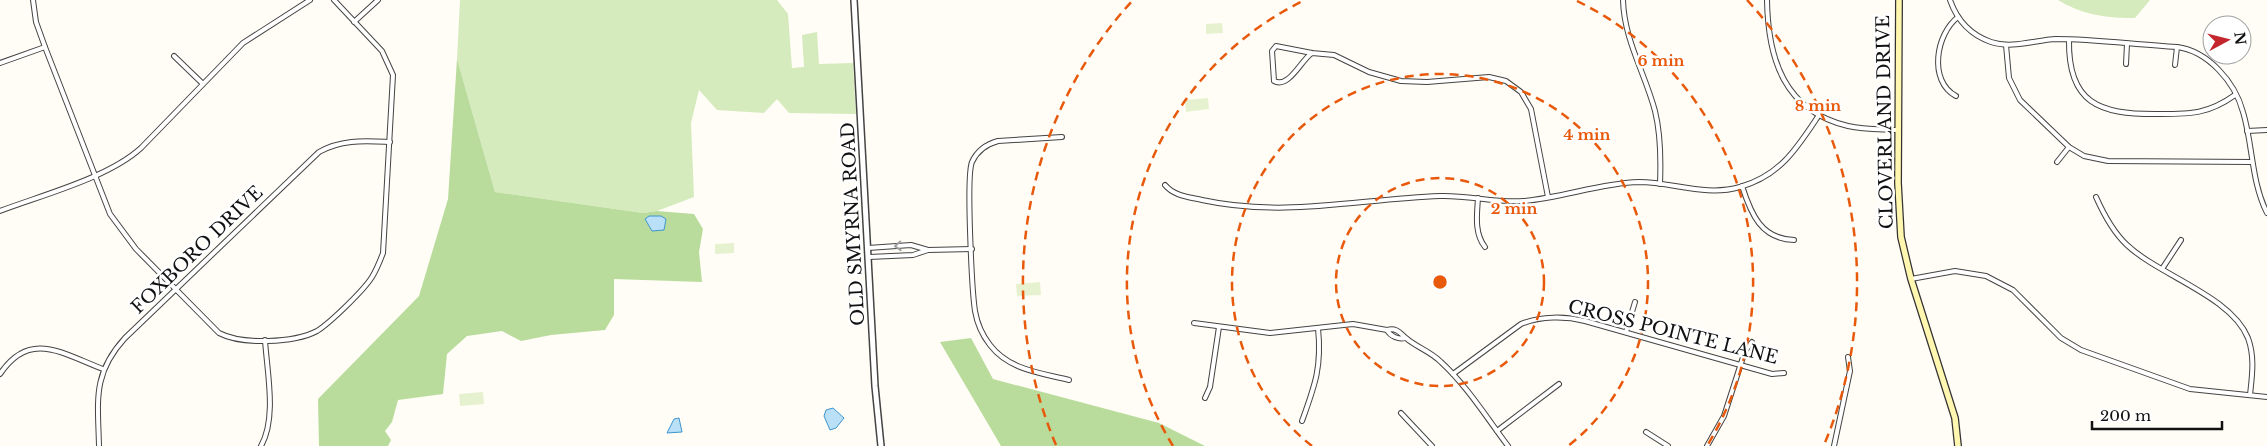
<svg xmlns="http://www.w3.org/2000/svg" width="2267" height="446" viewBox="0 0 2267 446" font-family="'Libre Baskerville',serif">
	<rect width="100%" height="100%" fill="#fffdf5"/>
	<g fill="#d5ebbd">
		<polygon points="460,0 777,0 788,14 792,68 804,67 802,35 817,32 819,64 853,63 856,114 789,113 777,99 764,113 717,110 699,90 691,123 694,197 657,211 643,213 495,192 457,59"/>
		<path d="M2058 0H2150L2135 18C2109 19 2080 14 2058 0Z"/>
	</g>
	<g fill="#b9dc9c">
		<polygon points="457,59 495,192 643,213 657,211 694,214 703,229 699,252 702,282 614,279 614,315 605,330 551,335 521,341 502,331 467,336 447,354 443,394 398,400 392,422 385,431 391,440 388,446 319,446 318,399 419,296 448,199"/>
		<polygon points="971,338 993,379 1159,423 1205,446 1001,446 940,342"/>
	</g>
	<g fill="#e6f2cf">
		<polygon points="1222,23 1223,33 1206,34 1206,24"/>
		<polygon points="1208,98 1209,109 1186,112 1185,100"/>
		<polygon points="734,243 734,253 715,254 715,244"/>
		<polygon points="1040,282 1041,295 1017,296 1016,284"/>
		<polygon points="483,392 484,404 460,406 459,394"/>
	</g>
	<g fill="#b9e0f7" stroke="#3f96cf">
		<polygon points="649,216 661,216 666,219 664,230 652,231 645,219"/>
		<polygon points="833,408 844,418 836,428 830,430 824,416 826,410"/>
		<polygon points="679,418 682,432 667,433 674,419"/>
	</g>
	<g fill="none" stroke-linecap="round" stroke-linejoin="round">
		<defs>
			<g id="minor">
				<path d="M33 0 36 22 45 47 110 214 136 249 219 333C242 345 294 343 317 331 330 323 364 290 372 277 377 269 380 261 383 253L393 75 382 51 334 0"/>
				<path d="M1623 0C1624 40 1645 73 1655 111 1661 135 1661 159 1660 184"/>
				<path d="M1767 0C1768 59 1784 111 1848 126 1865 130 1881 129 1898 130"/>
				<path d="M1950 0C1957 20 1971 35 1991 42 2012 49 2035 40 2056 39 2096 39 2137 45 2177 47 2208 51 2235 82 2243 112 2253 145 2251 181 2267 213"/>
				<polyline points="354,22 378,0"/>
				<path d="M2069 40C2068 104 2100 114 2155 114 2189 114 2207 115 2235 95"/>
				<polyline points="2006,45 2009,78 2020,100 2069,147 2084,156 2108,161 2252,162"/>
				<path d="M1312 53C1301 60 1289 89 1274 81L1272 51 1276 46 1312 53 1334 55 1369 72 1401 81 1427 82 1489 77 1506 81 1521 92 1531 109 1548 197"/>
				<polyline points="174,56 202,83"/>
				<polyline points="0,63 45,47"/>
				<polyline points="2126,64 2127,44"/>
				<polyline points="2175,65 2177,47"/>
				<path d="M1956 96C1928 81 1936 34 1958 17"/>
				<polyline points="2247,131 2267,130"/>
				<path d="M1062 137 998 141C987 144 977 151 972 162 966 176 972 291 975 311 977 323 983 336 990 345 1009 370 1041 373 1069 380"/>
				<polyline points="2057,162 2069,147"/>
				<path d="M1165 185C1174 196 1189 197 1202 200 1286 218 1357 199 1440 196 1468 195 1495 203 1523 201 1562 198 1600 183 1639 182 1673 182 1705 197 1740 187 1781 175 1797 148 1819 115"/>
				<path d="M1742 186C1751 214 1761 239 1794 240"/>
				<path d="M2096 197C2104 215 2113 232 2127 245 2160 276 2231 296 2248 338 2255 357 2252 376 2250 395"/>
				<path d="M1478 198C1477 214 1474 233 1485 247"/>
				<path d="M0 211C42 195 108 178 141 148L243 43 310 0"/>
				<polyline points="868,248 911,245 928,250"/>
				<polyline points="869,257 913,255 928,250 972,249"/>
				<polyline points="2162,269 2181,240"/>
				<polyline points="1911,279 1955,271 1986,276 2013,290 2061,338 2081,350 2190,389 2267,397"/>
				<polyline points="1194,323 1270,333 1353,324 1387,330"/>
				<polyline points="1626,332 1635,302"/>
				<path d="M1405 338C1399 340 1390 336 1387 330 1397 327 1401 334 1406 338 1416 347 1430 351 1441 362 1467 386 1487 418 1508 446"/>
				<path d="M0 374C30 329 63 354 103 369"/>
				<path d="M1453 374 1521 324C1541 316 1565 316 1585 321L1772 374 1784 373"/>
				<polyline points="1205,398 1210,387 1219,327"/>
				<polyline points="1401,413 1432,446"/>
				<path d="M1302 421C1315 385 1322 367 1318 328"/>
				<polyline points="1497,431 1559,384"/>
				<polyline points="1646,432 1668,446"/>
				<path d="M99 446C98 401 92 374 125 338L319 152C342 139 365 141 390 142"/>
				<path d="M261 446C277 418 267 372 265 340"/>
				<polyline points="1707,446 1724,416 1745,351 1752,342"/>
				<polyline points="1834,446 1850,371 1848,357"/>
			</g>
			<polyline id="tertiary" points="854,0 875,386 881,446"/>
			<polyline id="secondary" points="1899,0 1898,183 1901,237 1911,279 1955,418 1958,446"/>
		</defs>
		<use href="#minor" stroke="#444" stroke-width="6"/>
		<use href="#tertiary" stroke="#444" stroke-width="8"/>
		<use href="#secondary" stroke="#333" stroke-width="8"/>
		<use href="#minor" stroke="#fff" stroke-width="4"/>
		<use href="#tertiary" stroke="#fff" stroke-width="5"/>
		<use href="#secondary" stroke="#fff6b0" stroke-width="5.5"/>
	</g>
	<defs><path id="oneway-chevron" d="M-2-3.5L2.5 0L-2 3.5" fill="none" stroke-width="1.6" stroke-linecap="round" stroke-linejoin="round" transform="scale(1.25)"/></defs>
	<use stroke="#a0a0a0" href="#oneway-chevron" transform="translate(898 246) rotate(177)"/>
	<g fill="none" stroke="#e8590c" stroke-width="2.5" stroke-dasharray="9 6">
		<circle cx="1440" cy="282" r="104"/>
		<path d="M1312 446A208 208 0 1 1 1568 446"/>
		<path d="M1173 446A313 313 0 0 1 1303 1M1577 1A313 313 0 0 1 1707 446"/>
		<path d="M1056 445A417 417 0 0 1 1133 0M1747 0A417 417 0 0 1 1824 445"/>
	</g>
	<g text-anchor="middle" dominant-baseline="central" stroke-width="5" stroke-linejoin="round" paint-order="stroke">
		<g font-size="18" fill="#111" stroke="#fff">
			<text transform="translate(1885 122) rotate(-91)">CLOVERLAND DRIVE</text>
			<text transform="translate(853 224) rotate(-93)">OLD SMYRNA ROAD</text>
			<text transform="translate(197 250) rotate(-44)">FOXBORO DRIVE</text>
			<text transform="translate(1673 332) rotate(14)">CROSS POINTE LANE</text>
		</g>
	</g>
	<circle cx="1440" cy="282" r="8" fill="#e8590c" stroke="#fff" stroke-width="2.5"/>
	<g font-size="15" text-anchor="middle" font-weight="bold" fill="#e8590c" stroke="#fff" stroke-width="5" stroke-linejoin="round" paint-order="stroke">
		<text x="1661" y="66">6 min</text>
		<text x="1818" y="111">8 min</text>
		<text x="1587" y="140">4 min</text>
		<text x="1514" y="214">2 min</text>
	</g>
	<g transform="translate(2227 40) rotate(83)"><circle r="24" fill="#ffffff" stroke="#a0a0a0"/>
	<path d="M0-4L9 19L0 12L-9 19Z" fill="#c4262e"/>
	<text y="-8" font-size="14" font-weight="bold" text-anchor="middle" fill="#111111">N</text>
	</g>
	<path d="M2092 421v8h130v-8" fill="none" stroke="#111111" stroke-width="2.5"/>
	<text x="2100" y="421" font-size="15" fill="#111111" stroke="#ffffff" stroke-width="4" paint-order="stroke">200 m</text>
</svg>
